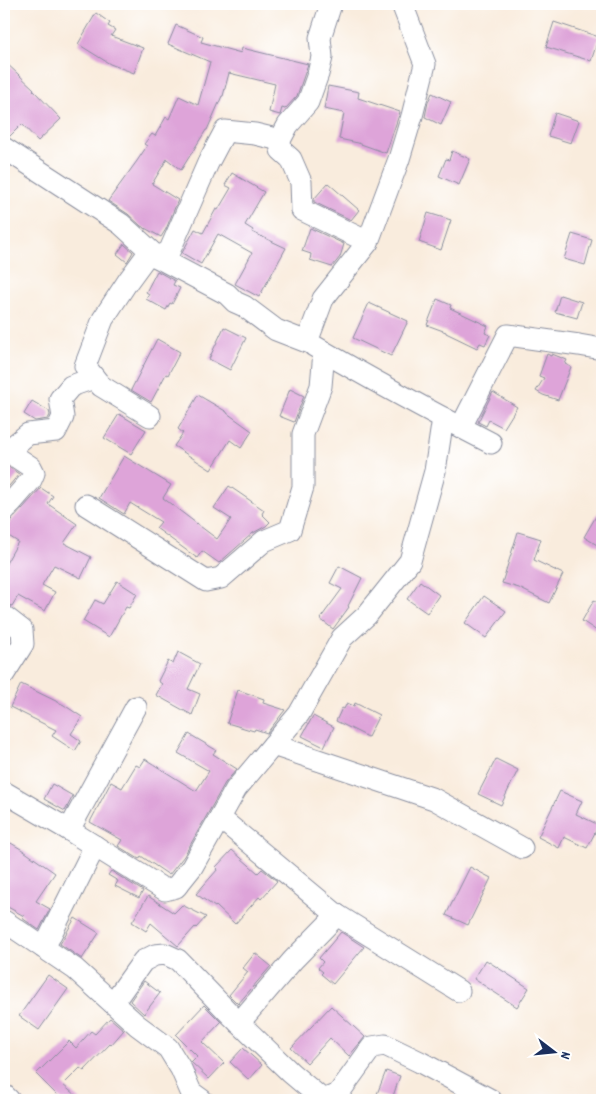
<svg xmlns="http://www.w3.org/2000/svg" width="606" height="1104" viewBox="0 0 606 1104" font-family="Dekko,sans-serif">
	<rect width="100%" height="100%" fill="#fff"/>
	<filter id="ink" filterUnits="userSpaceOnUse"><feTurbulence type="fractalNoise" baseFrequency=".02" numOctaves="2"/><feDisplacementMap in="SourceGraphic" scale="10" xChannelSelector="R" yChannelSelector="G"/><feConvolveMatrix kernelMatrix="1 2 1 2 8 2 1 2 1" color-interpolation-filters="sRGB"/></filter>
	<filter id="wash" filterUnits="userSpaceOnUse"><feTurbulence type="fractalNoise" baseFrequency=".0096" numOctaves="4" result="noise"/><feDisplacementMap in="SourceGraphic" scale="20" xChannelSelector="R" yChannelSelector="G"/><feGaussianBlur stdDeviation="1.12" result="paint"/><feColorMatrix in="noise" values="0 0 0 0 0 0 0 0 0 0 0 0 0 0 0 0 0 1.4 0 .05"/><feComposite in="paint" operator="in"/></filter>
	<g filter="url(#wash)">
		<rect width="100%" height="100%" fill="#f9ecdd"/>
		<g id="blocks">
			<g fill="#dea4d9">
				<polygon points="96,13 110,23 108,26 115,30 111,36 143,48 134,73 110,64 78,44"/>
				<polygon points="554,22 599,37 591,61 546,47"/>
				<polygon points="176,25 203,37 201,42 241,53 242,48 308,64 297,96 285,109 282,108 280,115 269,112 275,84 229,73 223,96 222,96 207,130 206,130 181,170 167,159 152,184 178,200 166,229 161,237 141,226 128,214 108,201 137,161 147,146 144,144 152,134 155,136 166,117 169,119 179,96 198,105 210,62 168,44"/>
				<polygon points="4,61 34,89 33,90 61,119 38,141 22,124 9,137 4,136 4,97 10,90 4,85"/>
				<polygon points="328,86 359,92 358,98 400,112 386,153 358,143 339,139 344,113 324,109"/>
				<polygon points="432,93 451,102 441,125 425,117 428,102"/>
				<polygon points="555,113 579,121 571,143 548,136"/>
				<polygon points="452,151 470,159 459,185 439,176 446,159 449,160"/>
				<polygon points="232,173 264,192 245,225 253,230 252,232 286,248 259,297 235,284 252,253 218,234 201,264 182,253 195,229 203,233 216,209 218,210 231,188 225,185"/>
				<polygon points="328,183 359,210 351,220 314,202 314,199"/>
				<polygon points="428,213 451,220 441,250 419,242"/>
				<polygon points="310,228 344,244 340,257 332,267 310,260 311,254 302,251"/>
				<polygon points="572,234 592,240 585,265 564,259"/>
				<polygon points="124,244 133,252 127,262 117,254"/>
				<polygon points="157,271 175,281 173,285 180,288 172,304 170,303 166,310 146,299 149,294 146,292"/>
				<polygon points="560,295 582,302 577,318 555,312"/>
				<polygon points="437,299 451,305 450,308 488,326 485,333 490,335 485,345 480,343 477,348 446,333 446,332 427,325"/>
				<polygon points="369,303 408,321 391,356 353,338"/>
				<polygon points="224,327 246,338 230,370 209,359"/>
				<polygon points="157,339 180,352 168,375 166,374 151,402 131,390"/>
				<polygon points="547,354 551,356 552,354 567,360 565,364 571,367 558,400 543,395 536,391 544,378 539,376"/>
				<polygon points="290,389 304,396 294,422 279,416"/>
				<polygon points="493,392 517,407 504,428 489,420 486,426 478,422"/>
				<polygon points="198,395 227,412 227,413 252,431 241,448 230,440 211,470 174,446 183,433 178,429"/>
				<polygon points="32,401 49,411 50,415 48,419 35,421 24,414"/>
				<polygon points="119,414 146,430 131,454 104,438"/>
				<polygon points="124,456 171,485 163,498 217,539 231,519 214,508 229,486 264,510 262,514 270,522 266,526 253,533 219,563 202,551 197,558 156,528 161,522 130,503 124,514 99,498"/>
				<polygon points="4,464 19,474 4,492"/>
				<polygon points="41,488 53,496 48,504 77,524 64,543 91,557 81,578 54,565 42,585 55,592 45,611 18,596 12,606 4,604 4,567 18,542 4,533 4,531 10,522 13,519"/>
				<polygon points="602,506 602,548 584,537"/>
				<polygon points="518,532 541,539 534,560 563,574 549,603 519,588 502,583"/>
				<polygon points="339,566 362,578 348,606 349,607 333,629 320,619 342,589 330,583"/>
				<polygon points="117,581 137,594 129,608 126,607 109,637 83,621 95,600 103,604"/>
				<polygon points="420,581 439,595 427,613 407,599"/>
				<polygon points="484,596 506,611 486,638 465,623"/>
				<polygon points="594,600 602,605 602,623 597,631 582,621"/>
				<polygon points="178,652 200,664 188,689 200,694 192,715 156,695 162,684 158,681 168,661 173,664"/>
				<polygon points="21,684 64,705 82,717 71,734 81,741 75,751 52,736 56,730 10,707"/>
				<polygon points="238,690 264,699 263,703 285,710 267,733 255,729 254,731 227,723"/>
				<polygon points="347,703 354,706 355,703 379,715 368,737 336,721 342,708 344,709"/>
				<polygon points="313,716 334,727 324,747 302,736"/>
				<polygon points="189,734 216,750 213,754 237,769 225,783 184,856 169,875 141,856 139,859 118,846 122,840 90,822 111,782 122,788 136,765 140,767 145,759 196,791 209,771 178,753"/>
				<polygon points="496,759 518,770 501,805 478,794"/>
				<polygon points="52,784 73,796 65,811 44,799"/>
				<polygon points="560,791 582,801 576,814 599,825 587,848 564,837 559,848 538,837"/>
				<polygon points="4,839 21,849 55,873 36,901 50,909 39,930 22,918 24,916 4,905"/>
				<polygon points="232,850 258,873 262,869 277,881 261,899 259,897 235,924 216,906 215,907 196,894 218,869 216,867"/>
				<polygon points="470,867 491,878 468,925 446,915"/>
				<polygon points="111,871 143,891 139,898 115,886 118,881 108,875"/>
				<polygon points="148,896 174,913 182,905 206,917 196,928 195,927 178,946 151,923 146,931 132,922"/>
				<polygon points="75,918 99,933 82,959 60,944"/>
				<polygon points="341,932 364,947 333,984 321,974 323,972 318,968 323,962 319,958"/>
				<polygon points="255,953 271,966 238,1004 229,995 248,972 243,968"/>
				<polygon points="486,960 529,988 517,1007 474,979"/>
				<polygon points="48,975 68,989 39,1030 19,1016"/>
				<polygon points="144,981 160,993 144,1014 130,1001"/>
				<polygon points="204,1005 221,1022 202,1042 224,1063 209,1079 191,1062 197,1056 176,1035"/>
				<polygon points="331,1006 365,1037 349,1056 330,1038 307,1063 291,1048"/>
				<polygon points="110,1018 124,1030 111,1045 110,1044 84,1071 80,1068 63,1085 81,1100 62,1100 36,1074 69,1041 76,1048 91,1031 95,1034"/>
				<polygon points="243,1048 262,1065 249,1080 230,1062"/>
				<polygon points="386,1071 400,1076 392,1099 377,1094"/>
			</g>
		</g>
	</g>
	<g filter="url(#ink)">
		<use href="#blocks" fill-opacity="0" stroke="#8a8e9e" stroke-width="1"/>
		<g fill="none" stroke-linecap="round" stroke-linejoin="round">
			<defs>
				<g id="minor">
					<polyline points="4,148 121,224 157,257 227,294 235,302 244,306 276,330 307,342 323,299 368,242 302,210 301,182 291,159 281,150 280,140 288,125 308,102 318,74 322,57 320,38 331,4"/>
					<polyline points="368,242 399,159 412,116 425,64 402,4"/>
					<polyline points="157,257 169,252 208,163 225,131 255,134 280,140"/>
					<path d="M314 346C372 380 431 412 491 443"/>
					<polyline points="150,416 101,386 85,366 103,319 128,281 150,251"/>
					<polyline points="461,427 508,335 579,345 602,349"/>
					<polyline points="4,449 31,467 34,473 31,480 4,511"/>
					<polyline points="7,451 28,434 56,431 63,417 60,399 71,386 94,378"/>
					<polyline points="86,505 206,581 221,578 264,541 290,530 303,487 303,434 321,386 324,352"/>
					<polyline points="4,616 22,630 23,644 4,674"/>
					<polyline points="273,745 434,799 522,848"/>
					<polyline points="4,792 69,830 165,890 176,887 192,867 236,789 299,714 342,638 367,615 410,561 435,471 443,418"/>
					<polyline points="220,818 337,915 459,991"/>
					<polyline points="69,830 136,707"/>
					<polyline points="4,921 75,969 137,1025 168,1048 181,1069 191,1092 202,1100"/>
					<polyline points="44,948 95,846"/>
					<polyline points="113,1003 143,961 155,955 165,954 178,960 232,1016 291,1073 323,1100 338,1094 372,1047 385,1045 420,1062 491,1100"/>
					<polyline points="239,1023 293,960 337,915"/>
					<polyline points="4,1095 9,1100"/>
				</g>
			</defs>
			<use href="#minor" stroke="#8a8e9e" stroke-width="23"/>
			<use href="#minor" stroke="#fff" stroke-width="21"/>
		</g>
	</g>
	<rect width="606" height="1104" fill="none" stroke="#fff" stroke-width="20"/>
	<g transform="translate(554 1052) rotate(106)" stroke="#ffffff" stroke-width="4" paint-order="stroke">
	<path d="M0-4L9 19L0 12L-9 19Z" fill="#1b2f5e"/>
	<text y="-8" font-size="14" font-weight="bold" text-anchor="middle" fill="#1b2f5e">N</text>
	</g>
</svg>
